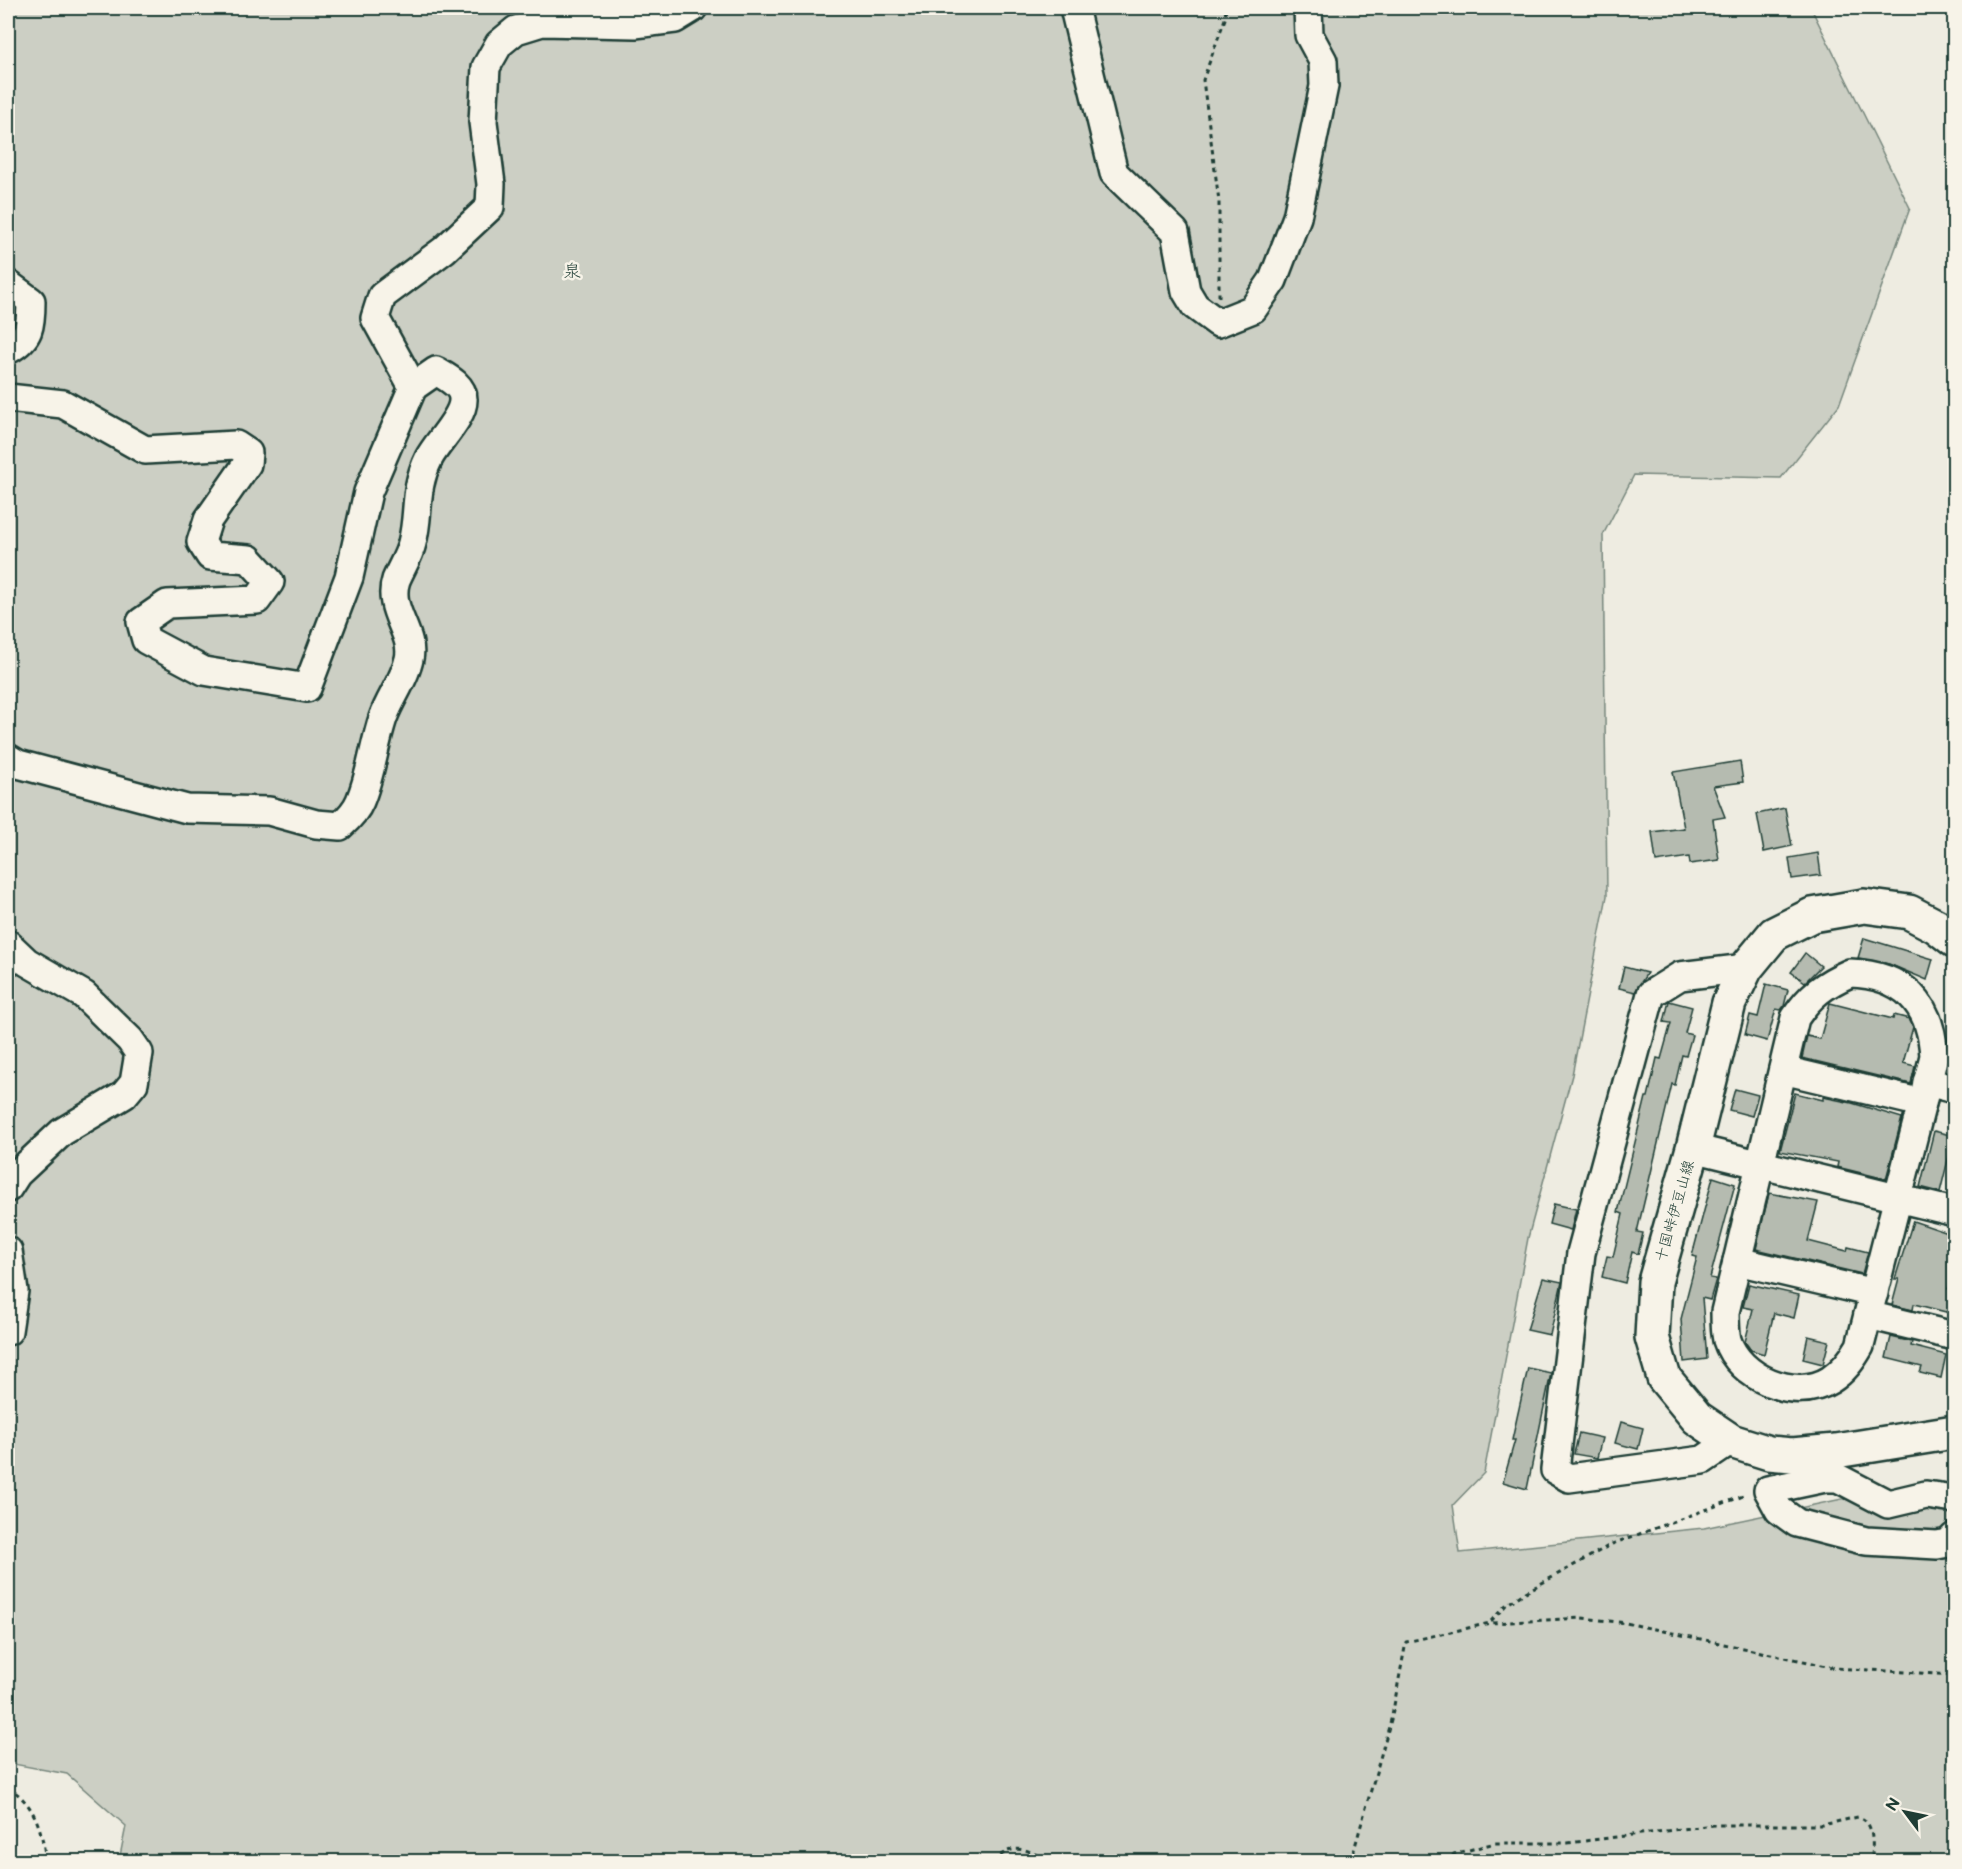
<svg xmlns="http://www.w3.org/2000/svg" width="1962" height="1869" viewBox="0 0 1962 1869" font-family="'Balsamiq Sans','Klee One',sans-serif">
	<rect width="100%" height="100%" fill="#eeece1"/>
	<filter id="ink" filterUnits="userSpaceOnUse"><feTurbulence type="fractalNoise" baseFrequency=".0167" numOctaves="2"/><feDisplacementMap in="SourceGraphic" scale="12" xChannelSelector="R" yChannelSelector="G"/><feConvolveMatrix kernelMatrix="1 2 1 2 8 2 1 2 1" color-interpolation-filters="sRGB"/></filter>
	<g filter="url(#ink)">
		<polygon fill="#cccfc4" stroke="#76867c" stroke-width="1.5" points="8,8 1811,8 1910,208 1839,405 1781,478 1634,475 1603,535 1607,896 1572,1075 1528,1238 1484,1473 1453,1505 1460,1553 1704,1528 1913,1484 1954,1490 1954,1861 119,1861 126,1826 67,1774 8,1763"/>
		<g fill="#b5bbb0" stroke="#1f3d34" stroke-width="1.5">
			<polygon points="1740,761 1743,782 1713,786 1725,817 1713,819 1719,860 1690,864 1689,857 1656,862 1652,832 1684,828 1673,772"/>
			<polygon points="1785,808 1792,846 1764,852 1757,814"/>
			<polygon points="1818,853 1821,875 1792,879 1789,858"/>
			<polygon points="1864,938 1933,959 1927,980 1889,964 1858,958"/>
			<polygon points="1805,953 1821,966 1805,982 1791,972"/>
			<polygon points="1624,967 1647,973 1635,992 1619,988"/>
			<polygon points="1766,984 1788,990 1784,1006 1781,1010 1776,1009 1767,1041 1745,1035 1750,1015 1758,1017"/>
			<polygon points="1669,1001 1692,1007 1685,1033 1692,1035 1686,1056 1682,1055 1675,1085 1672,1084 1637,1232 1643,1233 1638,1254 1632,1252 1625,1283 1602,1277 1607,1256 1613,1257 1623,1214 1618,1212 1646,1097 1648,1097 1657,1058 1661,1059 1671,1023 1664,1022"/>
			<polygon points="1830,1003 1893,1019 1894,1015 1909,1019 1913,1027 1903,1063 1915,1066 1911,1084 1802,1058 1807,1036 1820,1039"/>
			<polygon points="1735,1089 1758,1095 1752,1116 1729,1110"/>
			<polygon points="1795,1093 1823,1100 1823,1097 1852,1103 1902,1118 1886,1179 1837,1167 1838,1162 1780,1151"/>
			<polygon points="1934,1131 1954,1136 1940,1192 1920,1187"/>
			<polygon points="1713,1177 1735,1184 1710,1278 1716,1279 1710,1300 1702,1298 1707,1359 1684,1362 1681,1319 1697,1257 1692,1256"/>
			<polygon points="1769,1193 1818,1202 1808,1241 1847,1251 1848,1247 1868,1252 1862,1274 1756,1249"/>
			<polygon points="1554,1204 1576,1209 1571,1230 1549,1224"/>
			<polygon points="1913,1221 1954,1235 1954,1269 1948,1289 1954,1290 1954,1295 1950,1313 1914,1304 1913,1310 1892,1305 1899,1279 1895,1279"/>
			<polygon points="1543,1278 1562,1282 1550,1335 1527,1330"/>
			<polygon points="1749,1284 1799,1295 1794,1318 1774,1313 1764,1354 1751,1350 1745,1342 1753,1309 1743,1307"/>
			<polygon points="1808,1336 1829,1341 1823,1364 1803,1359"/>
			<polygon points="1891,1337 1912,1342 1911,1346 1946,1355 1941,1378 1920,1373 1922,1367 1886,1358"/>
			<polygon points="1528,1368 1551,1373 1527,1489 1503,1482 1515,1440 1512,1440"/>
			<polygon points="1621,1422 1643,1428 1638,1449 1615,1443"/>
			<polygon points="1579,1433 1602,1438 1597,1458 1574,1454"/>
		</g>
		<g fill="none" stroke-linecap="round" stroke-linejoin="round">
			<defs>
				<g id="minor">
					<polyline points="1074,8 1114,173 1175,232 1186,291 1195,306 1218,323 1253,309 1273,280 1297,217 1324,86 1323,61 1309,35 1308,8"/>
					<path d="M8 284 31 301C31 326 30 338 8 350"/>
					<polyline points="413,387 375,318 382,296 444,250 490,207 491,184 483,122 486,67 499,44 516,30 542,22 635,24 675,19 693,8"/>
					<path d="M8 398 63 404 145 450 236 445 248 453 247 464 208 520 201 542 210 556 249 559 270 582 257 600 167 604 141 622 146 640 204 671 307 688 349 577 368 492 413 387 436 371C446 377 463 385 463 399 464 417 437 442 429 458 413 490 420 513 412 543 409 556 401 568 396 580 386 610 415 633 409 659 405 679 390 698 383 718 374 745 371 775 360 801 356 811 348 819 340 826L316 824 269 811 187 809 18 764 8 758"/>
					<polyline points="8,944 27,962 84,995 130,1040 139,1053 134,1083 124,1095 62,1132 17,1174 8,1188"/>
					<path d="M1850 973C1903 975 1931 1002 1934 1056L1860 1346C1852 1360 1844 1371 1830 1380 1795 1402 1739 1378 1727 1340 1725 1331 1725 1321 1725 1312L1795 1018C1810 995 1825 984 1850 973Z"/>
					<polyline points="1783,1070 1922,1103"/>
					<polyline points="1927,1082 1954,1089"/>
					<polyline points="1693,1148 1954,1212"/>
					<polyline points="8,1251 14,1291 8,1331"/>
					<polyline points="1737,1261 1874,1293"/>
					<polyline points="1868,1315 1954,1336"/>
					<polyline points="1731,1441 1703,1460 1569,1478 1555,1470 1581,1253 1651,994 1680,976 1746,968"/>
					<polyline points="1954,1499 1926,1495 1888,1504 1838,1478 1825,1478 1768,1490 1779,1510 1797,1523 1866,1541 1937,1545 1948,1543 1954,1537"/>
				</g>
				<polyline id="major" points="1954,940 1936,926 1909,912 1864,906 1812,915 1774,934 1746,968 1729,1003 1693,1148 1655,1282 1652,1337 1664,1378 1697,1418 1731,1441 1769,1453 1792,1455 1836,1451 1954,1432"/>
			</defs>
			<use href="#minor" stroke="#1f3d34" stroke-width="32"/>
			<use href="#major" stroke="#1f3d34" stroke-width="38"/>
			<g stroke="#1f3d34" stroke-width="3" stroke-dasharray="4.5 4.5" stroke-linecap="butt">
				<polyline points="1219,297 1219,201 1203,80 1226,16 1225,8"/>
				<polyline points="1491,1621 1506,1605 1524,1593 1612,1544 1746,1495"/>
				<path d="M8 1787C36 1805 42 1830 46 1862"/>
				<path d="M994 1862C1009 1843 1029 1847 1046 1862"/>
				<polyline points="1354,1862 1354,1850 1392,1716 1406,1642 1490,1623 1582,1618 1626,1623 1836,1668 1954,1675"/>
				<path d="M1446 1862 1454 1854 1495 1843H1568L1714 1825H1822L1858 1817C1876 1822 1872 1847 1872 1862"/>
			</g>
			<use href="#minor" stroke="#f7f3e8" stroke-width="27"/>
			<use href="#major" stroke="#f7f3e8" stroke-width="33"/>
		</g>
	</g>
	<g text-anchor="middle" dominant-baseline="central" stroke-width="5" stroke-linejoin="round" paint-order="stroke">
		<g font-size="15" fill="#1f3d34" stroke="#f7f3e8">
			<text transform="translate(1675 1211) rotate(-74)">十国峠伊豆山線</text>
		</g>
		<g font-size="18" fill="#1f3d34" stroke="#f7f3e8">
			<text x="572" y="271">泉</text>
		</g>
	</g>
	<rect width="1962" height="1869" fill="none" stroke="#f7f3e8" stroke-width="30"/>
	<rect x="15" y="15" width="1932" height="1839" fill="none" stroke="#1f3d34" stroke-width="2" filter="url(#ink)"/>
	<g transform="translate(1905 1812) rotate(302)" stroke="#f7f3e8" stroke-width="4.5" paint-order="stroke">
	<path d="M0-4.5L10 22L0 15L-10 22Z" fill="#1f3d34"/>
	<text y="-9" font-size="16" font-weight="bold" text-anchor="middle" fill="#1f3d34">N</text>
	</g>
</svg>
